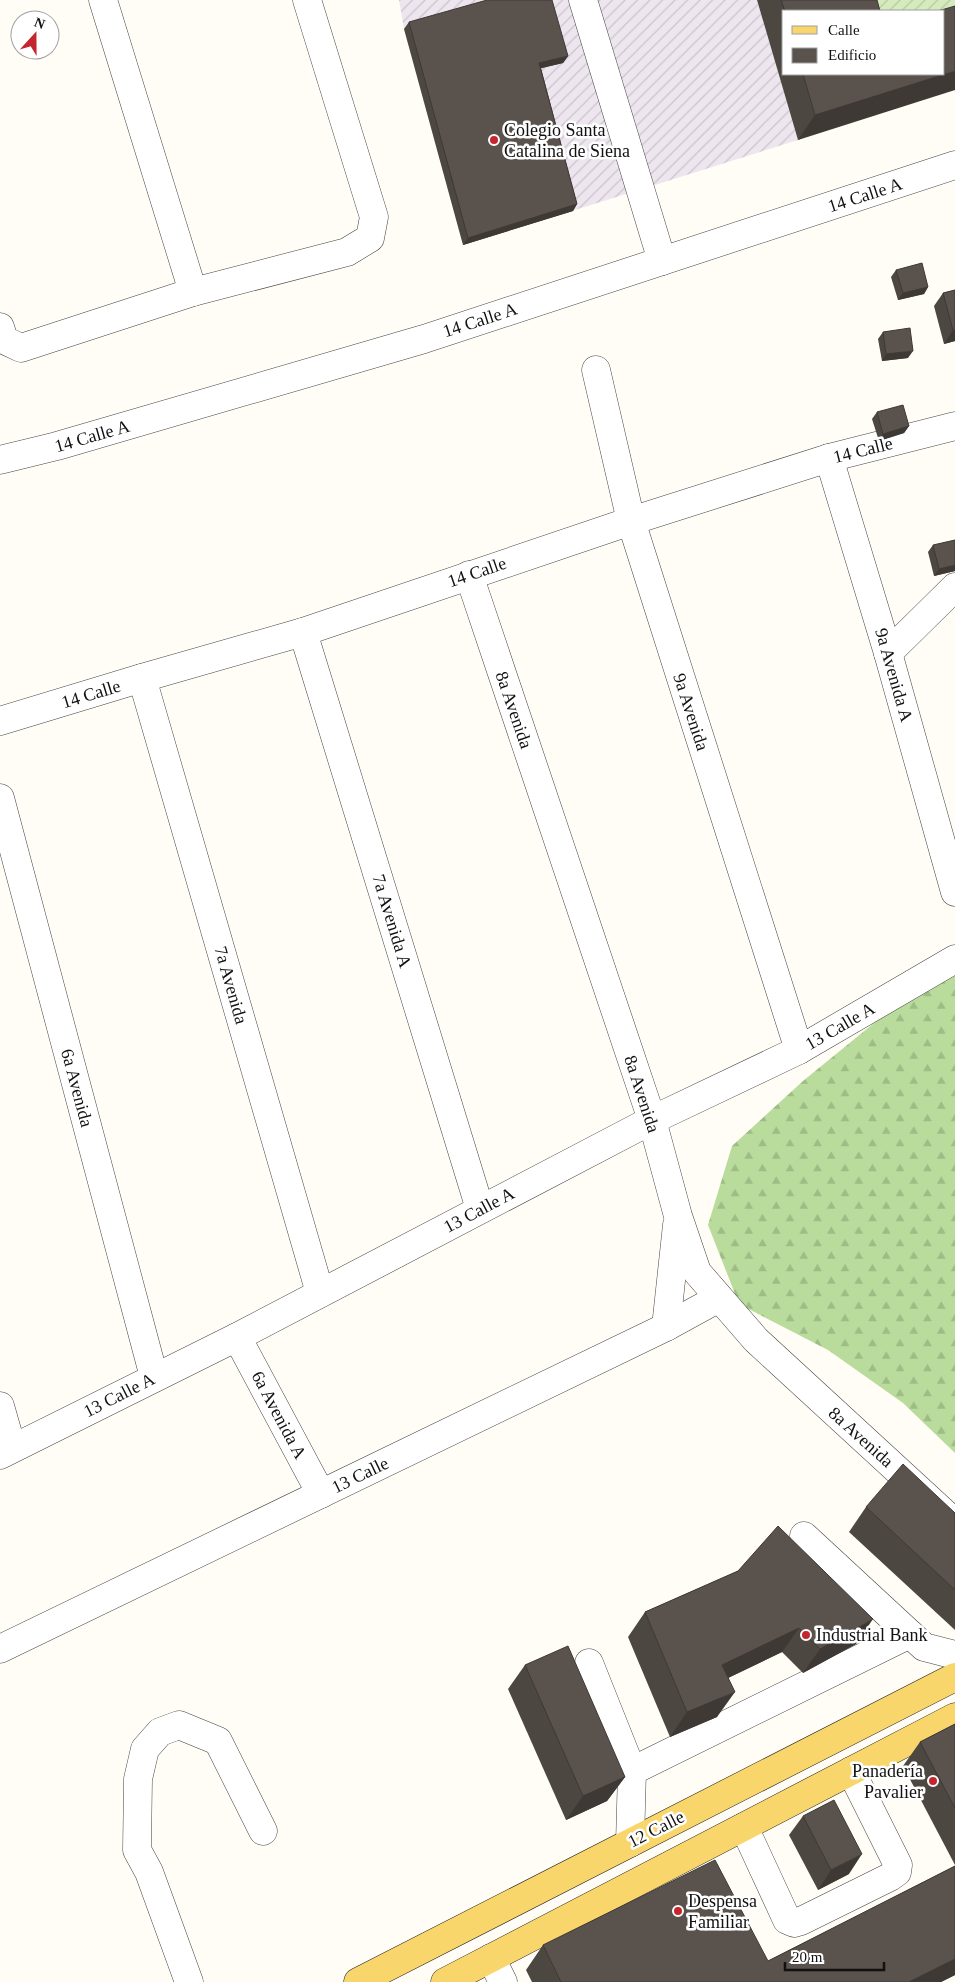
<svg xmlns="http://www.w3.org/2000/svg" width="955" height="1982" viewBox="0 0 955 1982" font-family="Georgia,serif">
	<defs>
		<pattern id="industrial-furrows" width="10" height="10" patternUnits="userSpaceOnUse" patternTransform="scale(1.25)"><rect width="10" height="10" fill="#eee6ef"/><path d="M-1 1l2-2M0 10L10 0M9 11l2-2" fill="none" stroke="#cbc4cc"/></pattern>
		<pattern id="forest-firs" width="22" height="20" patternUnits="userSpaceOnUse" patternTransform="scale(1.25)"><rect width="22" height="20" fill="#b9dc9c"/><path d="M5 1l3.5 6h-7zM16 11l3.5 6h-7z" fill="#9ebc85"/></pattern>
		<pattern id="garden-furrows" width="10" height="10" patternUnits="userSpaceOnUse" patternTransform="scale(1.25)"><rect width="10" height="10" fill="#d5ebbd"/><path d="M-1 1l2-2M0 10L10 0M9 11l2-2" fill="none" stroke="#b6c8a1"/></pattern>
	</defs>
	<rect width="100%" height="100%" fill="#fffdf5"/>
	<polygon fill="url(#industrial-furrows)" points="399,0 757,0 798,140 463,245 404,29"/>
	<polygon fill="url(#forest-firs)" points="955,957 955,1453 903,1403 828,1350 739,1304 708,1225 732,1146 803,1081"/>
	<polygon fill="url(#garden-furrows)" points="852,0 955,0 955,26 944,11 856,11"/>
	<g fill="none" stroke-linecap="round" stroke-linejoin="round">
		<defs>
			<g id="minor">
				<polyline points="103,0 193,292"/>
				<polyline points="583,0 662,261"/>
				<polyline points="0,327 4,340 21,348 193,292 347,252 370,238 374,217 307,0"/>
				<polyline points="596,370 631,521 799,1050"/>
				<polyline points="829,458 888,653 955,892"/>
				<polyline points="0,460 57,446 424,339 955,165"/>
				<polyline points="469,575 652,1120 678,1216 697,1272 756,1340 955,1523"/>
				<polyline points="303,632 480,1209"/>
				<polyline points="888,653 955,587"/>
				<polyline points="142,678 320,1293"/>
				<polyline points="0,721 142,678 303,632 631,521 829,458 955,426"/>
				<polyline points="0,798 154,1377"/>
				<polyline points="666,1327 677,1225"/>
				<polyline points="237,1337 321,1494"/>
				<polyline points="0,1406 12,1448"/>
				<polyline points="0,1455 237,1337 652,1120 799,1050 955,959"/>
				<polyline points="804,1536 924,1647 955,1655"/>
				<polyline points="0,1649 666,1327 719,1298"/>
				<polyline points="589,1663 632,1771 630,1843"/>
				<polyline points="632,1771 910,1634"/>
				<polyline points="744,1827 787,1920 794,1923 801,1921 890,1877 897,1872 898,1865 851,1771"/>
				<polyline points="491,1958 503,1982"/>
				<polyline points="189,1982 149,1872 137,1850 138,1779 145,1749 160,1732 179,1725 218,1741 263,1831"/>
			</g>
			<g id="major">
				<polyline points="358,1982 955,1677"/>
				<polyline points="445,1982 955,1717"/>
			</g>
		</defs>
		<use href="#minor" stroke="#444" stroke-width="29"/>
		<use href="#major" stroke="#222" stroke-width="29"/>
		<use href="#minor" stroke="#fff" stroke-width="28"/>
		<use href="#major" stroke="#f9d66b" stroke-width="28"/>
	</g>
	<g fill="#4d4742">
		<polygon points="757,0 877,0 880,11 784,11 784,74 944,74 798,140"/>
		<polygon points="409,22 568,56 563,63 541,68 577,204 573,211 463,245 404,29"/>
		<polygon points="896,270 928,287 924,294 898,300 891,277"/>
		<polygon points="955,290 955,341 944,344 934,306 943,293"/>
		<polygon points="883,332 908,358 882,361 878,339"/>
		<polygon points="877,412 909,426 904,433 879,441 872,419"/>
		<polygon points="933,545 955,571 934,576 928,552"/>
		<polygon points="866,1507 955,1513 955,1630 849,1532"/>
		<polygon points="738,1571 856,1644 803,1673 782,1652 728,1678 717,1717 670,1737 628,1637 645,1612"/>
		<polygon points="525,1665 625,1777 607,1801 566,1820 508,1689"/>
		<polygon points="955,1724 955,1865 903,1766 920,1742"/>
		<polygon points="803,1816 849,1874 818,1890 789,1835"/>
		<polygon points="955,1866 955,1975 941,1982 532,1982 526,1970 543,1945 768,1961"/>
	</g>
	<g fill="#3f3936">
		<polygon points="568,56 563,63 534,70 539,63"/>
		<polygon points="955,71 955,90 798,140 815,115"/>
		<polygon points="577,204 573,211 463,245 468,238"/>
		<polygon points="928,287 924,294 898,300 903,293"/>
		<polygon points="953,330 955,330 955,341 944,344"/>
		<polygon points="913,351 908,358 882,361 886,354"/>
		<polygon points="909,426 904,433 879,441 883,434"/>
		<polygon points="955,565 955,571 934,576 939,569"/>
		<polygon points="873,1619 856,1644 803,1673 820,1649"/>
		<polygon points="799,1628 782,1652 705,1689 722,1665"/>
		<polygon points="735,1692 717,1717 670,1737 687,1712"/>
		<polygon points="625,1777 607,1801 566,1820 583,1796"/>
		<polygon points="862,1854 849,1874 818,1890 831,1870"/>
		<polygon points="955,1959 955,1975 941,1982 909,1982"/>
	</g>
	<g fill="#5a524d" stroke="#3f3936">
		<polygon points="487,0 552,0 568,56 539,63 577,204 468,238 409,22"/>
		<polygon points="781,0 877,0 880,11 785,11"/>
		<polygon points="955,6 955,71 815,115 803,74 944,74 944,11 938,11"/>
		<polygon points="922,263 928,287 903,293 896,270"/>
		<polygon points="955,290 955,330 953,330 943,293"/>
		<polygon points="910,328 913,351 886,354 883,332"/>
		<polygon points="903,405 909,426 883,434 877,412"/>
		<polygon points="955,540 955,565 939,569 933,545"/>
		<polygon points="903,1464 955,1513 955,1590 866,1507"/>
		<polygon points="778,1526 873,1619 820,1649 799,1628 722,1665 735,1692 687,1712 645,1612 738,1571"/>
		<polygon points="568,1646 625,1777 583,1796 525,1665"/>
		<polygon points="955,1724 955,1808 920,1742"/>
		<polygon points="834,1800 862,1854 831,1870 803,1816"/>
		<polygon points="715,1860 768,1961 955,1866 955,1959 909,1982 561,1982 543,1945"/>
	</g>
	<g fill="#c4262e" stroke="#fff" stroke-width="2">
		<circle cx="494" cy="140" r="5"/>
		<circle cx="806" cy="1635" r="5"/>
		<circle cx="933" cy="1781" r="5"/>
		<circle cx="678" cy="1911" r="5"/>
	</g>
	<g text-anchor="middle" dominant-baseline="central" stroke-width="5" stroke-linejoin="round" paint-order="stroke">
		<g font-size="18" fill="#111" stroke="#fff" text-anchor="start">
			<text x="504" y="130">Colegio Santa<tspan x="504" dy="21">Catalina de Siena</tspan></text>
			<text x="816" y="1635">Industrial Bank</text>
			<text x="923" y="1771" text-anchor="end">Panadería<tspan x="923" dy="21">Pavalier</tspan></text>
			<text x="688" y="1901">Despensa<tspan x="688" dy="21">Familiar</tspan></text>
		</g>
		<g font-size="18" fill="#111" stroke="#fff">
			<text transform="translate(865 195) rotate(-18)">14 Calle A</text>
			<text transform="translate(480 320) rotate(-18)">14 Calle A</text>
			<text transform="translate(92 436) rotate(-16)">14 Calle A</text>
			<text transform="translate(863 450) rotate(-14)">14 Calle</text>
			<text transform="translate(477 572) rotate(-19)">14 Calle</text>
			<text transform="translate(894 675) rotate(74)">9a Avenida A</text>
			<text transform="translate(91 694) rotate(-17)">14 Calle</text>
			<text transform="translate(514 710) rotate(71)">8a Avenida</text>
			<text transform="translate(691 712) rotate(72)">9a Avenida</text>
			<text transform="translate(392 921) rotate(73)">7a Avenida A</text>
			<text transform="translate(231 985) rotate(74)">7a Avenida</text>
			<text transform="translate(840 1026) rotate(-30)">13 Calle A</text>
			<text transform="translate(77 1088) rotate(75)">6a Avenida</text>
			<text transform="translate(642 1094) rotate(72)">8a Avenida</text>
			<text transform="translate(479 1210) rotate(-28)">13 Calle A</text>
			<text transform="translate(119 1395) rotate(-27)">13 Calle A</text>
			<text transform="translate(279 1415) rotate(62)">6a Avenida A</text>
			<text transform="translate(861 1437) rotate(42)">8a Avenida</text>
			<text transform="translate(360 1475) rotate(-26)">13 Calle</text>
			<text transform="translate(656 1829) rotate(-27)">12 Calle</text>
		</g>
	</g>
	<rect x="782" y="10" width="162" height="65" fill="#ffffff" stroke="#a0a0a0"/>
	<rect x="792" y="26" width="25" height="8" fill="#f9d66b" stroke="#a0a0a0"/>
	<text x="828" y="35" font-size="15" fill="#111111">Calle</text>
	<rect x="792" y="48" width="25" height="15" fill="#5a524d" stroke="#a0a0a0"/>
	<text x="828" y="60" font-size="15" fill="#111111">Edificio</text>
	<g transform="translate(35 35) rotate(21)"><circle r="24" fill="#ffffff" stroke="#a0a0a0"/>
	<path d="M0-4L9 19L0 12L-9 19Z" fill="#c4262e"/>
	<text y="-8" font-size="14" font-weight="bold" text-anchor="middle" fill="#111111">N</text>
	</g>
	<path d="M785 1962v8h99v-8" fill="none" stroke="#111111" stroke-width="2.5"/>
	<text x="792" y="1962" font-size="15" fill="#111111" stroke="#ffffff" stroke-width="4" paint-order="stroke">20 m</text>
</svg>
